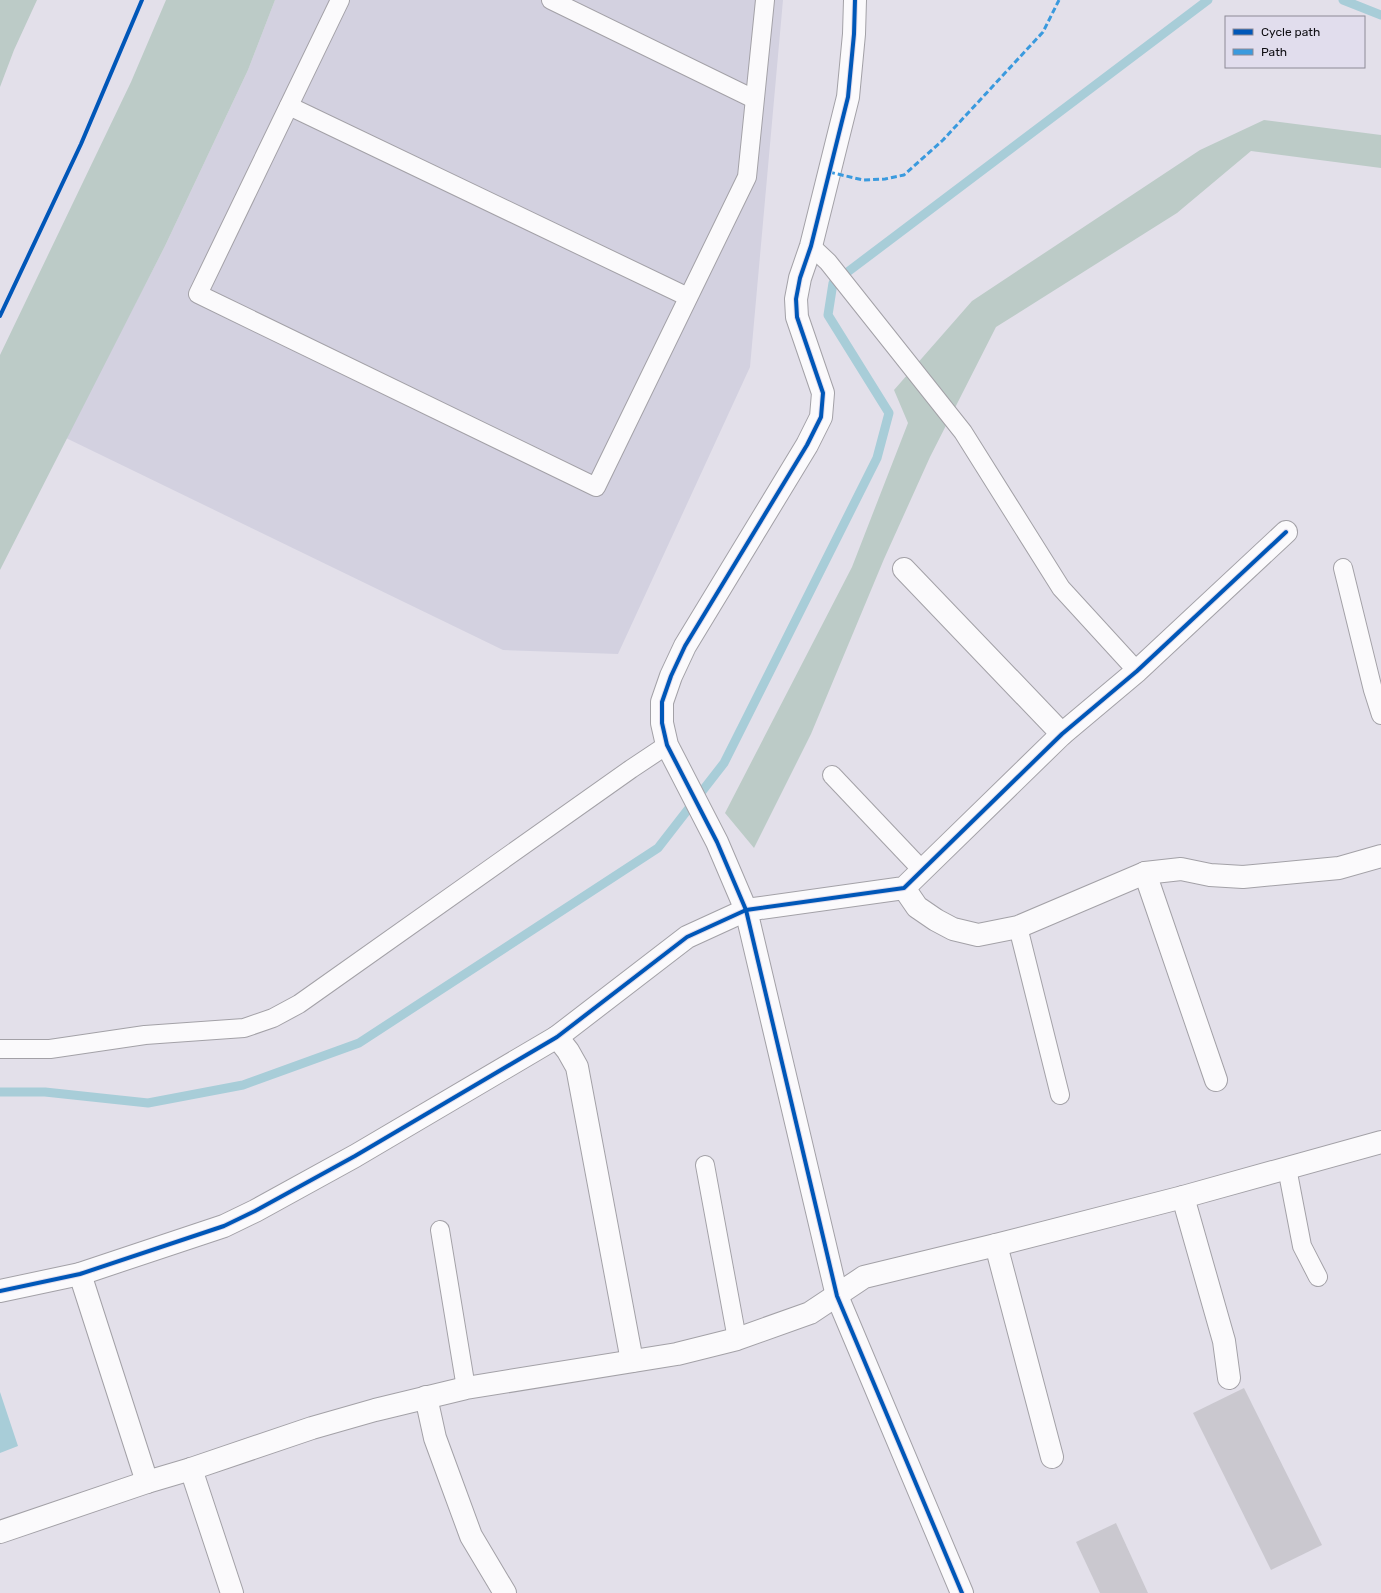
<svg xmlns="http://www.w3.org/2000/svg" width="1381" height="1593" viewBox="0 0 1381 1593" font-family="Rubik,sans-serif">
	<rect width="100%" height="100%" fill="#e3e0ea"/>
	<polygon fill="#d3d1e0" points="275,0 783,0 750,367 618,654 503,650 66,438 165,246 248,70"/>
	<g fill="#bccbc7">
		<polygon points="0,0 37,0 14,50 0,87"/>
		<polygon points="166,0 275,0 248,70 165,246 0,570 0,355 131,82"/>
		<polygon points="1264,120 1381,135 1381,168 1251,151 1177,213 996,327 930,457 884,559 811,734 754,848 725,813 852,567 908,423 894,390 972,301 1200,150"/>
	</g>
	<polygon fill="#a8cdd8" points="0,1392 18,1446 0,1453"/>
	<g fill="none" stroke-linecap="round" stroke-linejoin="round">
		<g stroke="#a8cdd8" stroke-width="9">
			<polyline points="1343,0 1381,15"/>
			<polyline points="0,1092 45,1092 148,1103 243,1085 359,1043 658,848 724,763 877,458 889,413 828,315 833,283 1208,0"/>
		</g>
	</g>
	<g fill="#cac8cf">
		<polygon points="1244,1388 1322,1545 1271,1570 1193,1413"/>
		<polygon points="1116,1523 1148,1593 1100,1593 1076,1542"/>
	</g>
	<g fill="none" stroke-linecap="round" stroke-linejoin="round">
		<defs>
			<g id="service">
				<polyline points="340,0 198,294 596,487 747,177 765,0"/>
				<polyline points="551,0 754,99"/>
				<polyline points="289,106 688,297"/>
				<polyline points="811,246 828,262 963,432 1061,588 1137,671"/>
				<polyline points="1343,568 1373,690 1381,715"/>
				<polyline points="832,775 922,870"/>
				<polyline points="1018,927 1060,1095"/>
				<polyline points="0,1049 50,1049 145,1035 244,1028 273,1018 299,1004 631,769 667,745"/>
				<polyline points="705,1165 737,1339"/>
				<polyline points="1287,1168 1302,1246 1318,1277"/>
				<polyline points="440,1230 466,1388"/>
			</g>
			<g id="minor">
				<polyline points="855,0 854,34 848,97 811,246 800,278 796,299 797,317 823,393 821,417 807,445 685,646 671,676 662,702 662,723 667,745 717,842 746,910 837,1296 962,1593"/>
				<polyline points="904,569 1062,734"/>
				<polyline points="1145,873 1216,1080"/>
				<polyline points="904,888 917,907 936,920 953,929 978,935 1018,927 1145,873 1181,869 1210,875 1243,877 1339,868 1381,856"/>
				<polyline points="557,1037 568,1051 577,1067 632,1361"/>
				<polyline points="1183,1197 1224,1341 1229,1378"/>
				<polyline points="996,1245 1052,1457"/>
				<polyline points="80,1274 147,1482"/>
				<polyline points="0,1291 80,1274 224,1226 255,1211 355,1156 557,1037 687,937 746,910 904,888 1062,734 1137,671 1286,532"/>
				<polyline points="426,1397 435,1438 471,1536 505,1593"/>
				<polyline points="191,1469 232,1593"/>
				<polyline points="0,1532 147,1482 191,1469 312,1428 375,1410 466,1388 677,1354 737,1339 810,1313 864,1277 996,1245 1183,1197 1381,1142"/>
			</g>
		</defs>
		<use href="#service" stroke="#a3a1a7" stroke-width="20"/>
		<use href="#minor" stroke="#a3a1a7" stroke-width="24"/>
		<polyline stroke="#c1c0c4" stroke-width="2.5" stroke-dasharray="3 3" stroke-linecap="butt" points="0,316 81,144 142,0"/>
		<use href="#service" stroke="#fbfafc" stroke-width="18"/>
		<use href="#minor" stroke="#fbfafc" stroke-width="22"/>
		<polyline stroke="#3a9ade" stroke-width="3" stroke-dasharray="6 3" stroke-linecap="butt" points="829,172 863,180 885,179 904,175 943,140 1043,32 1059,0"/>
		<defs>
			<g id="cycleway">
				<polyline points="855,0 854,34 848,97 811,246 800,278 796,299 797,317 823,393 821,417 807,445 685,646 671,676 662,702 662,723 667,745 717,842 746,910 837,1296 962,1593"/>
				<polyline points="0,316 81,144 142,0"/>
				<polyline points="0,1291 80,1274 224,1226 255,1211 355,1156 557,1037 687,937 746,910 904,888 1062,734 1137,671 1286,532"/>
			</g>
		</defs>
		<use href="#cycleway" stroke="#e1dded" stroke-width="6"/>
		<use href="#cycleway" stroke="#0057b8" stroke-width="4"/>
	</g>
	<rect x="1225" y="16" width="140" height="52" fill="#e1dded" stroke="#8d8a96"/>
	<rect x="1233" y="29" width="20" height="6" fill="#0057b8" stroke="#8d8a96"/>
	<text x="1261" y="36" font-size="12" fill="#0f0e13">Cycle path</text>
	<rect x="1233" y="49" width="20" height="6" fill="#3a9ade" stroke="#8d8a96"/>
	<text x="1261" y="56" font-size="12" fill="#0f0e13">Path</text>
</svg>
